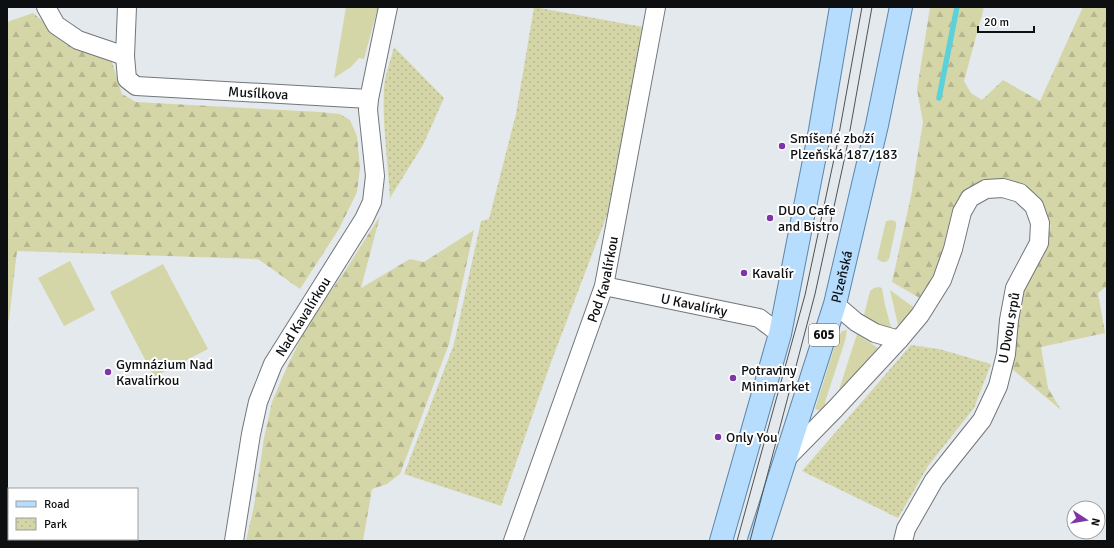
<svg xmlns="http://www.w3.org/2000/svg" width="1114" height="548" viewBox="0 0 1114 548" font-family="Signika,sans-serif">
	<defs>
		<pattern id="forest-firs" width="22" height="20" patternUnits="userSpaceOnUse"><rect width="22" height="20" fill="#d4d6a7"/><path d="M5 1l3.5 6h-7zM16 11l3.5 6h-7z" fill="#b5b68f"/></pattern>
		<pattern id="park-dots" width="8" height="8" patternUnits="userSpaceOnUse"><rect width="8" height="8" fill="#d4d6a7"/><path d="M2 2h.1M6 6h.1" fill="none" stroke="#b5b68f" stroke-width="1.8" stroke-linecap="round"/></pattern>
	</defs>
	<rect width="100%" height="100%" fill="#e4e9ee"/>
	<g fill="#d4d6a7">
		<polygon points="346,7 378,7 364,59 359,58 351,67 334,78"/>
		<polygon points="892,220 896,222 896,227 889,259 886,262 882,262 877,259 886,221"/>
		<polygon points="70,261 95,310 64,326 38,278"/>
		<polygon points="163,264 208,349 154,377 110,292"/>
		<polygon points="879,287 882,288 885,305 891,327 881,326 864,315 870,291 874,288"/>
		<polygon points="890,290 916,309 904,323 898,325"/>
		<polygon points="847,330 845,341 825,402 826,407 822,411 815,409 837,339 842,331"/>
		<polygon points="857,334 878,348 838,393"/>
	</g>
	<g fill="url(#forest-firs)">
		<polygon points="930,7 984,7 964,81 971,93 982,100 1003,80 1040,101 1083,7 1107,7 1107,286 1098,293 1105,333 1041,347 1048,388 1061,410 1012,369 1019,299 1039,257 1051,226 1035,198 1010,182 979,182 962,196 945,253 923,300 892,282 911,196 923,122 917,90"/>
		<polygon points="33,13 58,34 111,59 122,94 136,102 320,112 340,114 350,120 357,136 360,168 357,192 339,229 300,289 258,259 17,251 9,320 7,322 7,22"/>
		<polygon points="380,216 361,288 410,259 424,262 474,230 449,344 400,474 387,484 372,489 363,541 246,541 254,506 264,438 272,402 286,369 309,322 345,271"/>
	</g>
	<g fill="url(#park-dots)">
		<polygon points="534,7 643,27 626,119 607,215 550,365 501,506 404,474 454,344 481,221 489,219 516,114"/>
		<path d="M394 47 444 98 423 145 390 198C388 162 382 124 384 88 385 74 391 60 394 47Z"/>
		<polygon points="911,345 939,349 991,364 974,408 928,466 898,518 802,471"/>
	</g>
	<g fill="none" stroke-linecap="round" stroke-linejoin="round">
		<polyline stroke="#5cd1da" stroke-width="5.5" points="939,98 957,7"/>
		<defs>
			<g id="street">
				<polyline points="46,7 56,25 78,40 125,56"/>
				<path id="s1" d="M127 7 125 56 127 79 136 86 369 99"/>
				<path id="s2" d="M604 286 759 318 780 334"/>
				<polyline points="835,304 856,322 875,333 899,340"/>
				<polyline points="785,460 835,409 899,340 920,315 942,280 953,249 962,212 970,198 986,189 1003,188 1020,193 1034,206 1040,223 1039,243 1015,288 1009,320 1006,354 998,386 982,420 934,480 906,529 903,541"/>
				<path id="s3" d="M234 541 251 434 258 402 273 364 364 219 372 202 375 176 368 110 369 99 388 7"/>
				<path id="s4" d="M513 541 604 286 656 7"/>
			</g>
			<g id="primary">
				<polyline points="721,541 780,334 820,130 841,7"/>
				<path id="s5" d="M759 541 835 304 877 125 901 7"/>
			</g>
		</defs>
		<use href="#street" stroke="#72767b" stroke-width="20"/>
		<use href="#primary" stroke="#5b86ab" stroke-width="24"/>
		<use href="#street" stroke="#fff" stroke-width="18"/>
		<use href="#primary" stroke="#b6ddfe" stroke-width="22"/>
		<g stroke="#505355" stroke-width="1">
			<polyline points="737,541 805,295 837,145 862,7"/>
			<polyline points="750,541 815,294 847,147 872,7"/>
		</g>
	</g>
	<g fill="#7d35a8" stroke="#fff" stroke-width="1.5">
		<circle cx="782" cy="146" r="4"/>
		<circle cx="770" cy="218" r="4"/>
		<circle cx="744" cy="273" r="4"/>
		<circle cx="108" cy="372" r="4"/>
		<circle cx="733" cy="378" r="4"/>
		<circle cx="718" cy="437" r="4"/>
	</g>
	<g text-anchor="middle" dominant-baseline="central" stroke-width="4" stroke-linejoin="round" paint-order="stroke">
		<rect fill="#fff" stroke="#565758" stroke-width="1" x="809" y="324" width="30" height="22" rx="3"/>
		<g font-size="13" font-weight="bold" fill="#0d0f11">
			<text x="824" y="335">605</text>
		</g>
		<g font-size="14" fill="#0d0f11" stroke="#fff">
			<text stroke="none"><textPath href="#s1" startOffset="206">Musílkova</textPath></text>
			<text stroke="none"><textPath href="#s5" startOffset="277">Plzeňská</textPath></text>
			<text stroke="none"><textPath href="#s4" startOffset="277">Pod Kavalírkou</textPath></text>
			<text stroke="none"><textPath href="#s2" startOffset="92">U Kavalírky</textPath></text>
			<text stroke="none"><textPath href="#s3" startOffset="238">Nad Kavalírkou</textPath></text>
			<text transform="translate(1009 328) rotate(-80)">U Dvou srpů</text>
		</g>
		<g font-size="14" fill="#0d0f11" stroke="#fff" text-anchor="start">
			<text x="790" y="138">Smíšené zboží<tspan x="790" dy="16">Plzeňská 187/183</tspan></text>
			<text x="778" y="210">DUO Cafe<tspan x="778" dy="16">and Bistro</tspan></text>
			<text x="752" y="273">Kavalír</text>
			<text x="116" y="364">Gymnázium Nad<tspan x="116" dy="16">Kavalírkou</tspan></text>
			<text x="741" y="370">Potraviny<tspan x="741" dy="16">Minimarket</tspan></text>
			<text x="726" y="437">Only You</text>
		</g>
	</g>
	<rect width="1114" height="548" fill="none" stroke="#0d0f11" stroke-width="16"/>
	<rect x="8" y="488" width="130" height="52" fill="#ffffff" stroke="#9e9fa0"/>
	<rect x="16" y="501" width="20" height="6" fill="#b6ddfe" stroke="#9e9fa0"/>
	<text x="44" y="508" font-size="12" fill="#0d0f11">Road</text>
	<rect x="16" y="518" width="20" height="12" fill="url(#park-dots)" stroke="#9e9fa0"/>
	<text x="44" y="528" font-size="12" fill="#0d0f11">Park</text>
	<g transform="translate(1086 520) rotate(102)"><circle r="19" fill="#ffffff" stroke="#9e9fa0"/>
	<path d="M0-3L7 15L0 10L-7 15Z" fill="#7d35a8"/>
	<text y="-6" font-size="11" font-weight="bold" text-anchor="middle" fill="#0d0f11">N</text>
	</g>
	<path d="M978 26v6h56v-6" fill="none" stroke="#0d0f11" stroke-width="2"/>
	<text x="984" y="26" font-size="12" fill="#0d0f11" stroke="#ffffff" stroke-width="3" paint-order="stroke">20 m</text>
</svg>
